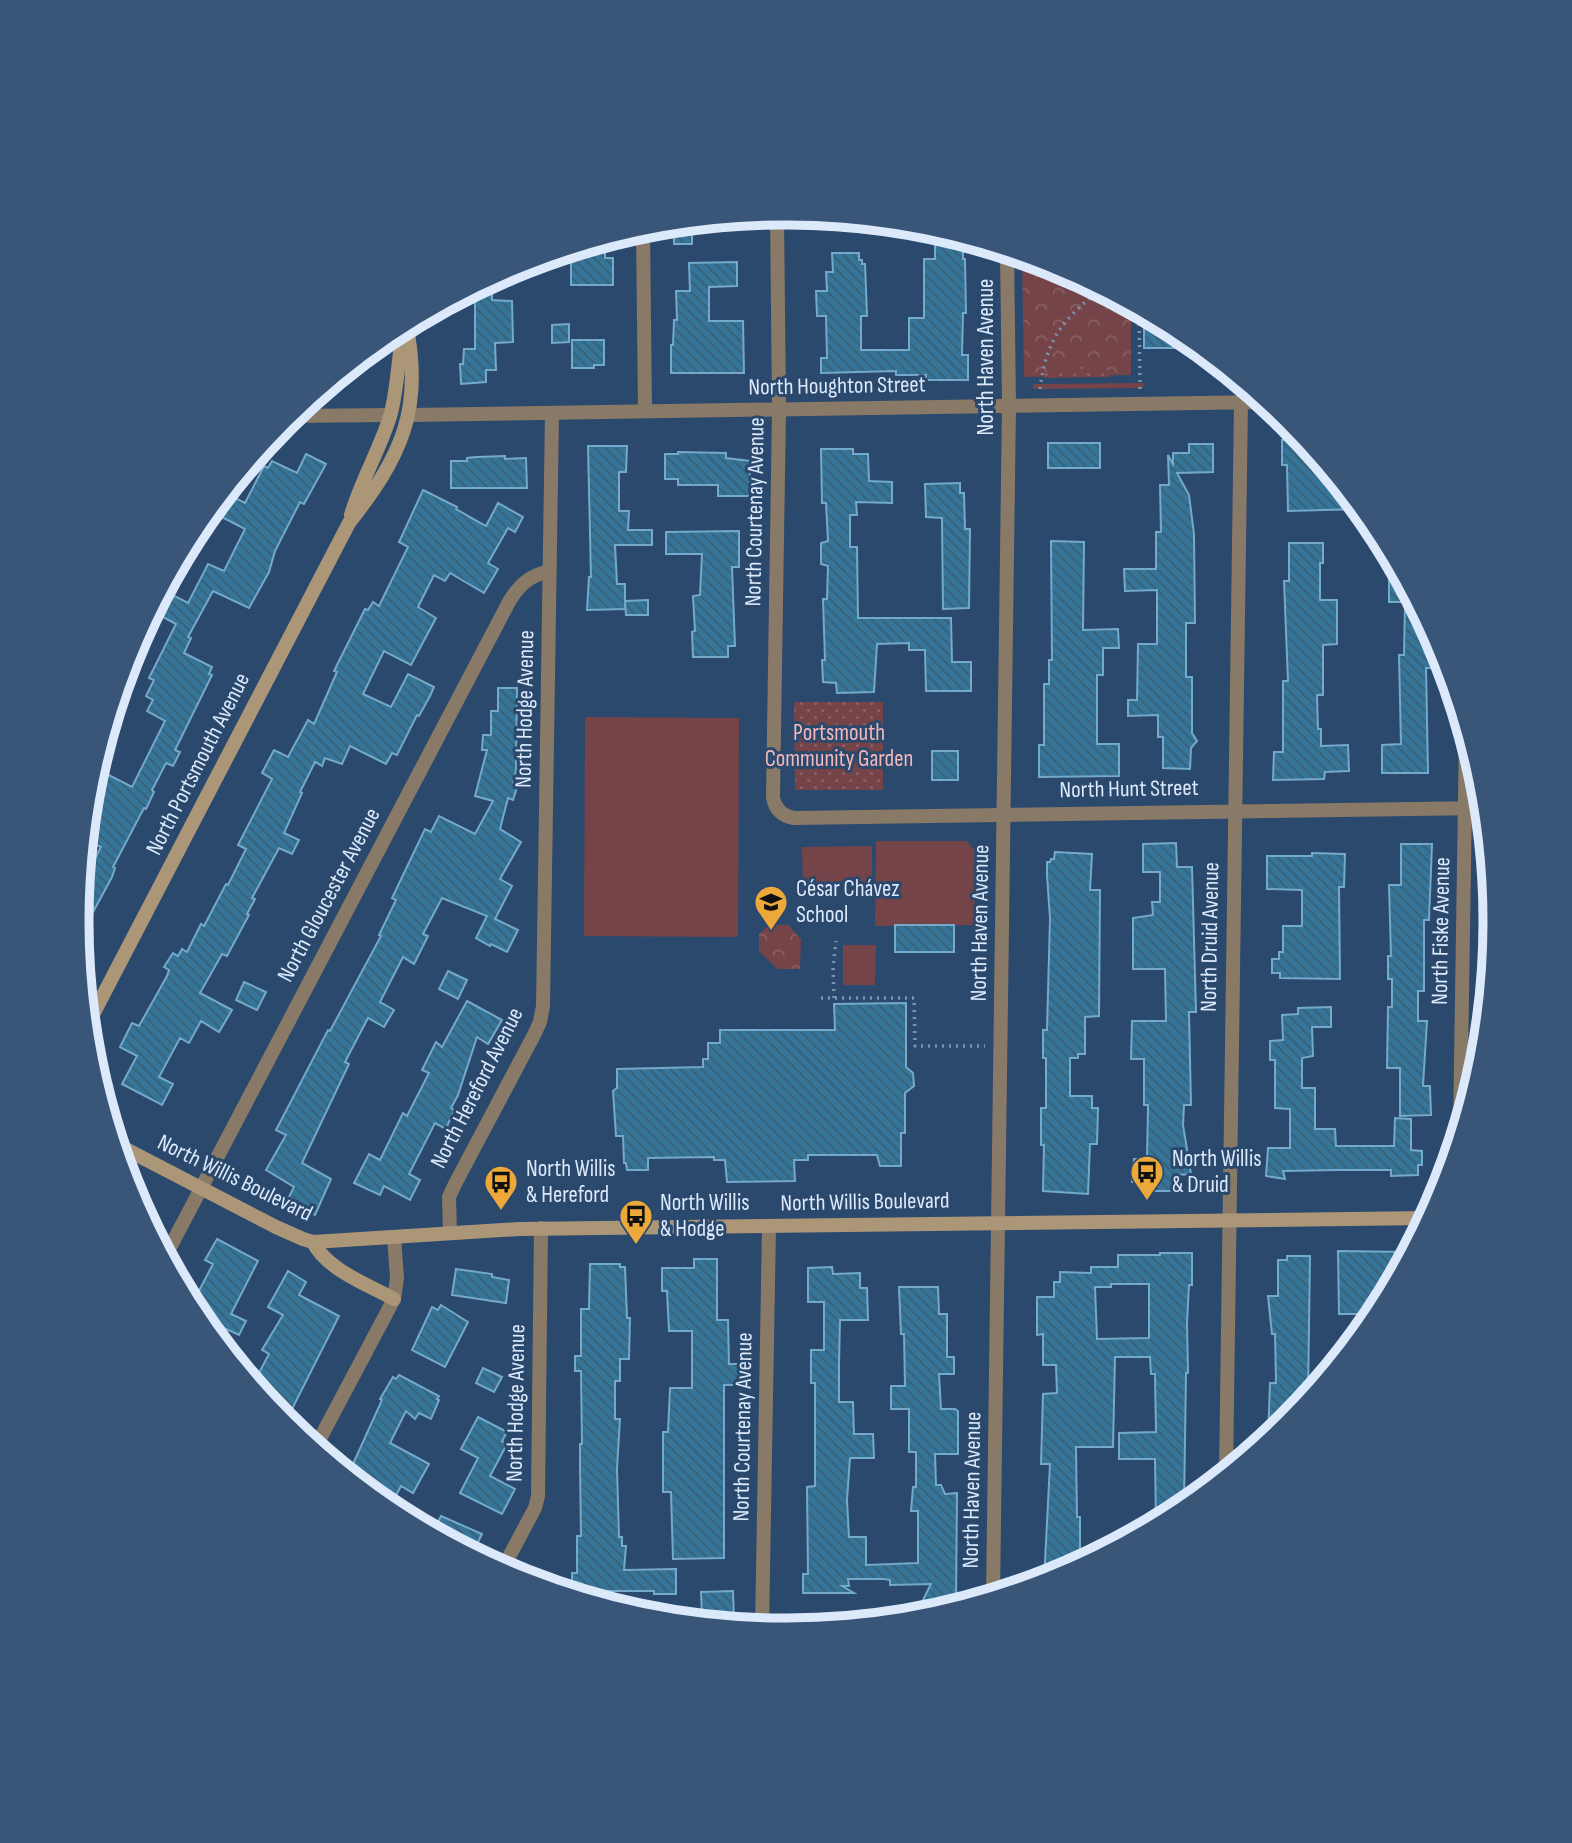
<svg xmlns="http://www.w3.org/2000/svg" width="1572" height="1843" viewBox="0 0 1572 1843" font-family="'Sofia Sans Condensed',sans-serif">
	<defs>
		<pattern id="park-crowns" width="20" height="18" patternUnits="userSpaceOnUse" patternTransform="scale(1.75)"><rect width="20" height="18" fill="#754448"/><path d="M2 6a3 3 0 1 1 6 0M12 15a3 3 0 1 1 6 0" fill="none" stroke="#885f63"/></pattern>
		<pattern id="garden-dots" width="8" height="8" patternUnits="userSpaceOnUse" patternTransform="scale(1.75)"><rect width="8" height="8" fill="#754448"/><path d="M2 2h.1M6 6h.1" fill="none" stroke="#885f63" stroke-width="1.8" stroke-linecap="round"/></pattern>
		<pattern id="building-back-hatch" width="6" height="6" patternUnits="userSpaceOnUse" patternTransform="scale(1.75)"><rect width="6" height="6" fill="#347599"/><path d="M-1 5l2 2M0 0l6 6M5-1l2 2" fill="none" stroke="#3b5e72"/></pattern>
	</defs>
	<rect width="100%" height="100%" fill="#2b486d"/>
	<g fill="#754448">
		<polygon points="1145,383 1142,388 1033,389 1033,384"/>
		<polygon points="585,717 739,718 738,937 584,936"/>
		<polygon points="876,841 966,841 976,852 974,925 875,926"/>
		<polygon points="872,846 872,886 803,886 802,847"/>
		<polygon points="843,945 876,945 875,985 843,985"/>
	</g>
	<g fill="url(#park-crowns)">
		<polygon points="1022,256 1058,267 1131,306 1131,375 1024,377"/>
		<polygon points="769,925 788,925 801,939 800,969 777,969 759,951 759,934"/>
	</g>
	<g fill="url(#garden-dots)">
		<polygon points="1070,365 1110,371 1110,377 1044,378 1043,372 1070,372"/>
		<polygon points="794,702 883,702 883,790 795,790"/>
	</g>
	<g fill="url(#building-back-hatch)" stroke="#74a9c9" stroke-width="2" fill-rule="evenodd">
		<rect x="674" y="226" width="18" height="18"/>
		<polygon points="935,229 958,236 958,241 963,241 963,259 965,259 966,313 963,313 962,355 968,355 968,380 926,380 926,375 896,375 896,371 821,373 821,358 827,358 826,316 817,316 816,291 827,291 826,272 833,272 832,253 859,253 859,260 862,260 862,264 865,264 867,316 861,316 861,350 909,350 909,318 924,318 924,259 935,259"/>
		<polygon points="605,239 605,258 613,258 613,285 571,285 571,250"/>
		<polygon points="737,262 737,286 709,287 709,321 743,321 744,373 671,373 671,345 673,345 674,320 677,320 676,291 690,291 689,263"/>
		<polygon points="492,279 492,300 512,301 513,342 495,343 496,370 486,370 486,382 461,384 460,364 463,364 464,349 475,349 475,288"/>
		<polygon points="1144,313 1180,332 1200,348 1144,348"/>
		<polygon points="569,324 569,342 552,343 552,325"/>
		<polygon points="572,340 604,340 604,365 594,365 594,368 572,368"/>
		<polygon points="1282,440 1304,440 1361,509 1288,511 1287,465 1282,465"/>
		<rect x="1048" y="443" width="52" height="25"/>
		<polygon points="1189,444 1213,444 1213,472 1177,473 1189,495 1194,534 1195,623 1186,623 1186,677 1192,677 1192,733 1197,741 1191,748 1190,769 1163,768 1163,737 1158,737 1158,715 1128,716 1128,700 1137,700 1138,644 1157,644 1157,590 1125,591 1124,569 1156,569 1156,532 1161,532 1160,485 1169,485 1168,455 1173,464 1173,453 1189,453"/>
		<polygon points="588,446 627,446 626,472 619,472 619,511 629,511 628,530 652,530 652,545 615,545 617,584 625,584 625,609 587,610 589,577 591,577"/>
		<polygon points="821,449 853,449 853,454 868,454 869,481 892,482 892,503 856,502 857,515 850,515 850,547 857,547 858,618 951,618 952,662 971,662 971,691 926,691 925,650 909,650 909,643 877,644 874,692 837,693 836,683 823,682 822,660 825,660 823,599 827,599 828,566 821,564 821,543 828,541 826,503 822,503"/>
		<polygon points="678,452 726,453 726,458 750,461 750,496 718,496 718,485 678,485 678,479 665,479 665,454 678,454"/>
		<polygon points="306,454 326,464 304,504 300,502 275,551 269,572 249,608 213,591 188,637 191,638 184,653 212,667 209,674 212,675 175,750 180,752 173,766 166,763 152,790 154,792 146,809 144,808 113,867 115,868 112,877 79,938 77,921 81,885 101,847 85,839 91,783 95,768 132,787 165,721 147,711 153,700 146,696 154,680 149,678 176,624 152,611 163,590 188,603 208,564 224,571 245,529 210,511 225,493 245,503 264,466 268,468 272,461 297,473"/>
		<polygon points="505,456 505,459 526,458 527,488 451,488 451,461 467,461 467,458 476,457"/>
		<polygon points="960,483 960,493 964,493 965,529 970,529 969,608 943,609 942,518 926,517 925,484"/>
		<polygon points="423,490 457,507 456,509 486,526 498,503 523,517 515,532 508,528 488,563 498,569 484,593 450,573 445,581 434,575 418,607 436,618 411,665 384,651 363,694 391,707 408,674 434,687 430,696 419,716 417,715 397,755 392,753 386,764 350,746 342,764 325,758 322,766 315,762 300,792 302,793 284,833 299,840 292,854 279,848 252,898 255,899 247,914 249,915 227,956 222,954 200,993 232,1010 219,1032 201,1021 189,1043 180,1038 159,1077 173,1084 162,1105 122,1084 137,1056 120,1047 132,1023 139,1026 167,976 169,970 164,967 173,953 178,956 182,949 187,952 201,924 204,926 226,884 228,885 246,849 238,845 272,779 262,773 274,750 288,757 308,720 314,724 337,672 334,671 365,609 368,610 373,602 379,606 408,547 399,542"/>
		<polygon points="739,531 739,567 732,567 735,646 728,646 728,657 693,657 692,632 695,631 693,596 700,595 702,554 666,554 666,532"/>
		<polygon points="1051,541 1084,542 1083,630 1118,629 1119,648 1103,648 1103,675 1097,675 1097,744 1119,744 1119,776 1039,777 1039,745 1044,745 1044,684 1049,684 1049,660 1052,660"/>
		<polygon points="1289,543 1323,543 1323,563 1320,563 1320,600 1337,600 1337,644 1323,645 1323,695 1317,695 1318,729 1321,729 1321,746 1348,745 1349,771 1325,772 1324,779 1273,780 1274,752 1283,752 1283,681 1288,681 1284,581 1289,581"/>
		<polygon points="1389,554 1433,635 1433,668 1426,668 1428,773 1382,773 1382,745 1401,744 1399,655 1404,655 1405,602 1389,602"/>
		<polygon points="648,600 648,615 626,615 625,601"/>
		<polygon points="498,688 517,688 516,771 513,783 518,784 513,800 508,798 500,829 521,842 500,879 512,886 495,919 518,930 507,952 491,944 490,946 476,938 487,916 442,898 423,934 428,936 414,964 403,957 380,1002 394,1010 384,1027 368,1018 345,1062 349,1064 302,1163 331,1179 315,1215 295,1207 297,1203 288,1199 294,1187 266,1170 286,1135 276,1130 328,1030 330,1031 381,936 379,935 396,900 392,898 425,829 431,832 439,816 475,834 493,801 475,796 487,750 482,750 483,735 491,735 491,711 498,711"/>
		<rect x="932" y="751" width="26" height="29"/>
		<polygon points="1176,843 1177,867 1192,867 1196,1012 1189,1012 1191,1105 1184,1105 1183,1125 1191,1174 1177,1175 1176,1191 1144,1191 1143,1182 1132,1182 1134,1159 1147,1159 1148,1105 1144,1105 1144,1059 1131,1059 1132,1021 1166,1021 1165,969 1133,969 1133,918 1153,915 1152,902 1160,902 1160,872 1143,872 1143,844"/>
		<polygon points="1401,844 1432,844 1429,920 1424,920 1424,991 1418,991 1418,1021 1427,1021 1423,1086 1430,1086 1431,1115 1400,1116 1400,1068 1387,1068 1388,1007 1392,1007 1392,979 1388,979 1388,956 1391,956 1389,885 1401,885"/>
		<polygon points="1055,852 1092,854 1090,890 1100,890 1099,1016 1085,1017 1085,1054 1078,1054 1078,1058 1070,1058 1070,1096 1092,1096 1092,1108 1098,1108 1097,1144 1090,1144 1088,1194 1043,1191 1044,1145 1041,1145 1041,1108 1046,1108 1046,1058 1043,1058 1043,1030 1047,1030 1050,918 1047,875 1047,862 1050,862 1051,859 1054,859"/>
		<polygon points="1312,853 1345,854 1344,887 1339,887 1340,979 1280,978 1280,973 1272,973 1272,959 1279,959 1279,952 1283,952 1283,926 1302,926 1302,890 1267,889 1267,856 1312,856"/>
		<rect x="895" y="925" width="59" height="27"/>
		<polygon points="448,971 467,980 458,999 439,989"/>
		<polygon points="244,982 266,992 257,1010 236,1000"/>
		<polygon points="467,1001 502,1020 488,1044 477,1037 458,1095 451,1108 454,1110 446,1129 435,1123 409,1174 420,1180 410,1200 384,1186 380,1195 354,1183 369,1154 380,1160 403,1113 407,1116 429,1073 422,1070 436,1042 442,1047"/>
		<polygon points="906,1003 906,1067 913,1073 914,1086 905,1093 905,1133 901,1133 901,1166 880,1166 877,1155 808,1155 808,1160 794,1160 795,1181 727,1182 725,1160 714,1160 714,1157 648,1158 648,1170 627,1170 626,1163 624,1163 623,1136 616,1136 613,1091 617,1088 617,1069 703,1067 703,1059 708,1059 708,1043 720,1043 720,1030 835,1030 834,1004"/>
		<polygon points="1331,1007 1331,1027 1312,1027 1313,1056 1302,1058 1302,1088 1315,1088 1315,1129 1335,1129 1336,1146 1394,1146 1395,1118 1411,1119 1411,1150 1422,1151 1422,1165 1418,1165 1418,1175 1391,1176 1391,1170 1337,1170 1283,1171 1285,1179 1266,1176 1268,1148 1290,1148 1290,1109 1275,1108 1275,1060 1270,1060 1270,1041 1283,1040 1282,1015 1298,1014 1298,1008"/>
		<polygon points="217,1239 258,1261 231,1314 246,1321 239,1335 224,1328 217,1341 191,1306 213,1264 205,1260"/>
		<polygon points="1338,1251 1409,1252 1376,1314 1339,1314"/>
		<path d="M1160 1253H1192V1285H1189L1187 1323 1188 1373H1186L1184 1507 1156 1524 1155 1459H1119V1433L1156 1432 1155 1374H1151L1150 1357H1115L1113 1447H1076L1077 1517H1080V1565L1057 1577 1044 1581 1050 1464H1041L1043 1394 1057 1393 1056 1365H1043V1334L1037 1335V1297H1054V1282H1060V1272L1091 1273V1267H1118V1255H1160ZM1111 1284H1149V1338L1097 1339 1095 1287H1111Z"/>
		<polygon points="1287,1256 1310,1256 1308,1397 1287,1423 1268,1439 1270,1383 1276,1383 1275,1334 1272,1334 1268,1296 1278,1296 1278,1260 1287,1260"/>
		<polygon points="694,1259 717,1259 717,1320 728,1320 729,1364 741,1364 741,1385 724,1385 724,1558 673,1559 671,1492 663,1492 663,1432 668,1432 670,1388 692,1388 692,1331 669,1331 667,1291 662,1291 662,1268 694,1268"/>
		<polygon points="590,1264 620,1264 620,1267 625,1267 627,1318 630,1318 629,1359 620,1359 620,1381 615,1381 615,1419 620,1419 617,1469 619,1537 622,1537 622,1546 626,1546 624,1570 676,1569 676,1594 654,1594 654,1591 600,1591 600,1602 572,1594 572,1573 577,1573 577,1536 581,1536 580,1466 580,1444 582,1444 581,1371 575,1371 575,1356 581,1356 581,1309 589,1309"/>
		<polygon points="832,1267 833,1274 860,1273 860,1288 867,1288 868,1320 840,1320 839,1363 839,1402 853,1402 854,1434 873,1434 874,1458 850,1458 847,1500 849,1537 866,1537 866,1565 918,1563 918,1511 911,1511 913,1487 916,1487 916,1452 909,1452 909,1409 891,1409 891,1386 905,1386 904,1334 901,1334 899,1287 938,1287 939,1314 947,1314 947,1357 954,1357 954,1374 939,1374 941,1409 955,1409 958,1411 958,1454 935,1454 936,1485 941,1485 945,1494 957,1493 956,1601 922,1602 931,1584 890,1585 890,1580 884,1579 848,1579 849,1586 842,1586 854,1593 803,1593 803,1574 808,1574 807,1487 815,1486 815,1383 811,1383 811,1350 824,1350 824,1302 808,1302 808,1268"/>
		<polygon points="456,1269 492,1274 492,1277 509,1280 506,1303 452,1295"/>
		<polygon points="288,1271 306,1282 299,1295 339,1316 285,1423 253,1384 269,1354 262,1350 283,1315 268,1307"/>
		<polygon points="441,1305 468,1322 445,1367 412,1350 432,1307 438,1310"/>
		<polygon points="483,1368 502,1377 494,1392 476,1383"/>
		<polygon points="399,1375 439,1396 437,1399 439,1400 431,1419 419,1413 415,1419 406,1411 390,1443 429,1464 413,1493 401,1486 389,1509 348,1475 382,1400 380,1399 393,1377 396,1379"/>
		<polygon points="478,1417 507,1432 502,1441 507,1444 490,1476 515,1489 502,1514 460,1493 478,1458 461,1449"/>
		<polygon points="441,1516 482,1534 472,1554 433,1533"/>
		<polygon points="733,1591 734,1619 702,1617 701,1592"/>
	</g>
	<g fill="none" stroke-linecap="round" stroke-linejoin="round">
		<g stroke="#7c92ae" stroke-width="3.5" stroke-dasharray="2 5" stroke-linecap="butt">
			<polyline points="1139,310 1140,389"/>
			<path d="M1040 389C1044 358 1052 333 1076 311 1083 303 1092 297 1100 289"/>
			<polyline points="821,998 914,998 915,1046 985,1046"/>
			<polyline points="834,998 833,967 836,941"/>
		</g>
		<g stroke="#887a67" stroke-width="14">
			<path d="M777 213 779 409 773 797C775 809 782 816 794 818L1484 808"/>
			<polyline points="643,228 645,411"/>
			<polyline points="410,415 1265,402"/>
			<polyline points="289,416 390,415"/>
			<polyline points="1460,1130 1466,732"/>
			<polyline points="450,1233 449,1197 455,1184 534,1035 540,1022 543,1006 552,413"/>
			<path d="M165 1257 510 600C521 583 530 576 549 571"/>
			<polyline points="315,1448 394,1299 397,1278 394,1237"/>
			<polyline points="1226,1473 1241,402"/>
			<polyline points="502,1570 535,1508 538,1496 541,1228"/>
			<polyline points="993,1596 1009,405 1007,251"/>
			<polyline points="762,1628 769,1226"/>
		</g>
		<g stroke="#ac9678" stroke-width="14">
			<path d="M351 515C361 480 381 448 391 413 398 385 398 356 404 327"/>
			<path d="M87 1026 349 523C401 457 424 409 406 324"/>
			<polyline points="116,1144 276,1227 303,1239 313,1242 519,1229 1428,1218"/>
			<path d="M313 1242C327 1270 367 1284 394 1299"/>
		</g>
	</g>
	<defs>
		<symbol id="school-pin" viewBox="-11 -11 22 30"><path d="M0 17L-7.5 6A9.5 9.5 0 1 1 7.5 6Z" fill="#eca93a" stroke="#2b486d"/><path d="M0-5L7-2L0 1L-7-2ZM-4 1L0 2.5L4 1V4Q0 6-4 4Z" fill="#111"/></symbol>
		<symbol id="bus-pin" viewBox="-11 -11 22 30"><path d="M0 17L-7.5 6A9.5 9.5 0 1 1 7.5 6Z" fill="#eca93a" stroke="#2b486d"/><path d="M-5-6H5V4H4V6H2V4H-2V6H-4V4H-5ZM-3.5-4V0h7V-4ZM-3.5 1.2v1.5H-2V1.2ZM2 1.2v1.5H3.5V1.2Z" fill="#111"/></symbol>
	</defs>
	<g fill-rule="evenodd">
		<use href="#school-pin" x="752" y="883" width="38" height="52"/>
		<use href="#bus-pin" x="1128" y="1153" width="38" height="52"/>
		<use href="#bus-pin" x="482" y="1163" width="38" height="52"/>
		<use href="#bus-pin" x="617" y="1197" width="38" height="52"/>
	</g>
	<g text-anchor="middle" dominant-baseline="central" stroke-width="6" stroke-linejoin="round" paint-order="stroke">
		<g font-size="23" fill="#dbe9fb" stroke="#2b486d">
			<text transform="translate(986 357) rotate(-90)">North Haven Avenue</text>
			<text transform="translate(837 386) rotate(-1)">North Houghton Street</text>
			<text transform="translate(755 512) rotate(-89)">North Courtenay Avenue</text>
			<text transform="translate(525 709) rotate(-89)">North Hodge Avenue</text>
			<text transform="translate(198 764) rotate(-63)">North Portsmouth Avenue</text>
			<text transform="translate(1129 789) rotate(-1)">North Hunt Street</text>
			<text transform="translate(329 895) rotate(-62)">North Gloucester Avenue</text>
			<text transform="translate(980 923) rotate(-89)">North Haven Avenue</text>
			<text transform="translate(1441 931) rotate(-89)">North Fiske Avenue</text>
			<text transform="translate(1210 937) rotate(-89)">North Druid Avenue</text>
			<text transform="translate(477 1088) rotate(-63)">North Hereford Avenue</text>
			<text transform="translate(235 1178) rotate(26)">North Willis Boulevard</text>
			<text transform="translate(865 1202) rotate(-1)">North Willis Boulevard</text>
			<text transform="translate(516 1403) rotate(-89)">North Hodge Avenue</text>
			<text transform="translate(743 1427) rotate(-89)">North Courtenay Avenue</text>
			<text transform="translate(972 1490) rotate(-89)">North Haven Avenue</text>
		</g>
		<g font-size="23" fill="#f4b8ba" stroke="#2b486d">
			<text x="839" y="733">Portsmouth<tspan x="839" dy="26">Community Garden</tspan></text>
		</g>
		<g font-size="23" fill="#dbe9fb" stroke="#2b486d" text-anchor="start">
			<text x="796" y="889">César Chávez<tspan x="796" dy="26">School</tspan></text>
			<text x="1172" y="1159">North Willis<tspan x="1172" dy="26">&amp; Druid</tspan></text>
			<text x="526" y="1169">North Willis<tspan x="526" dy="26">&amp; Hereford</tspan></text>
			<text x="660" y="1203">North Willis<tspan x="660" dy="26">&amp; Hodge</tspan></text>
		</g>
	</g>
	<path d="M0 0H1572V1843H0ZM785 225H787A696 696 0 0 1 1483 921V922A696 696 0 0 1 787 1618H785A696 696 0 0 1 89 922V921A696 696 0 0 1 785 225Z" fill="#395578" fill-rule="evenodd"/>
	<path fill="none" stroke="#dbe9fb" stroke-width="9" d="M785 225H787A696 696 0 0 1 1483 921V922A696 696 0 0 1 787 1618H785A696 696 0 0 1 89 922V921A696 696 0 0 1 785 225Z"/>
</svg>
